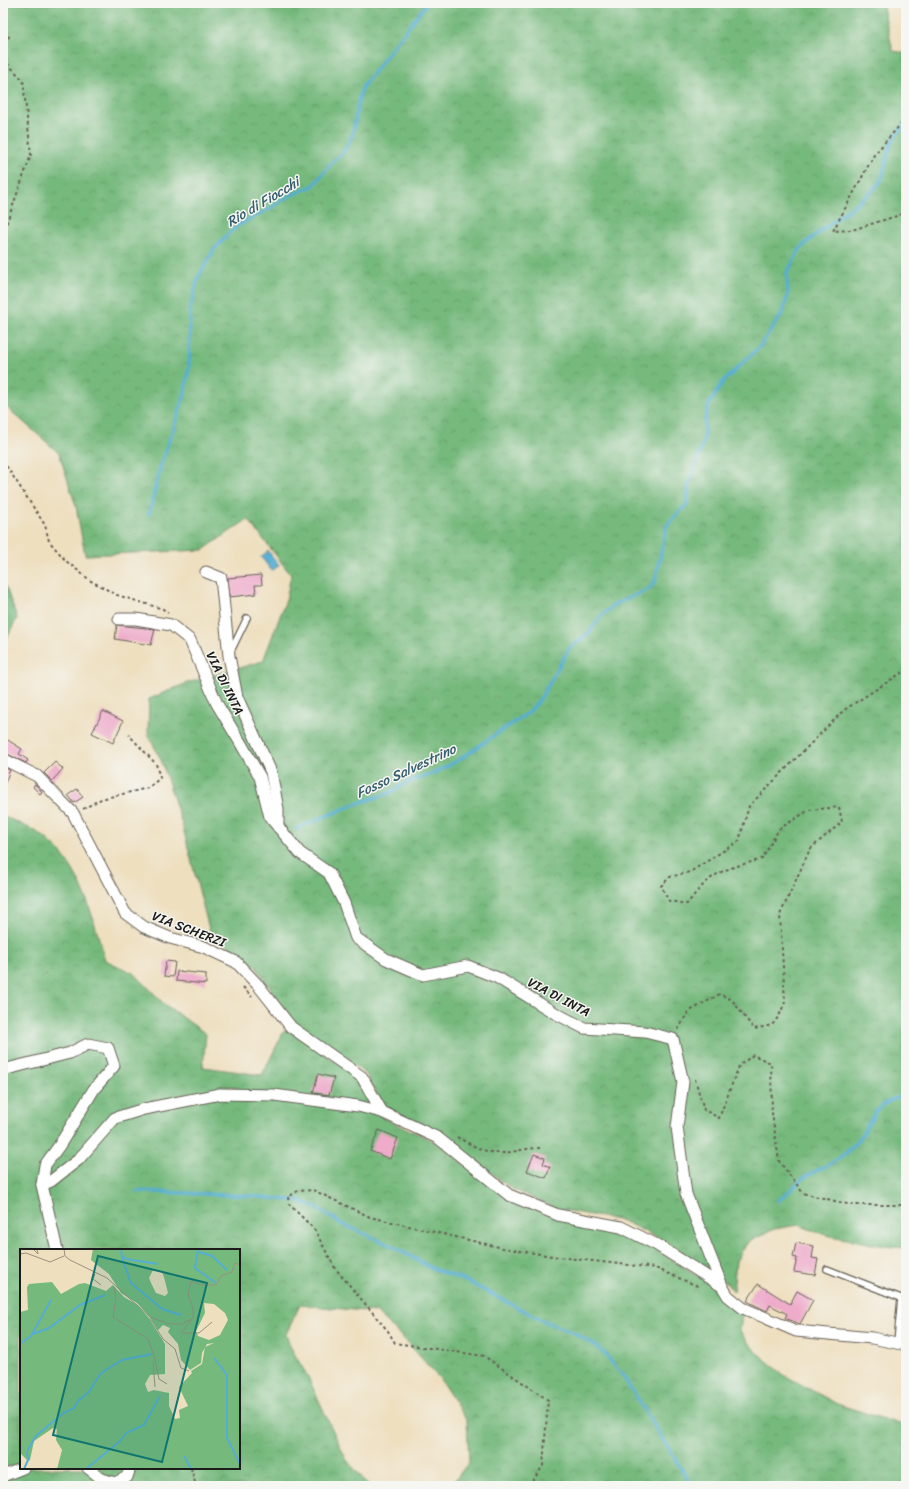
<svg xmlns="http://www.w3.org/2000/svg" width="909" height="1489" viewBox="0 0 909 1489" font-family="Sriracha,sans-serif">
	<defs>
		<pattern id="forest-crowns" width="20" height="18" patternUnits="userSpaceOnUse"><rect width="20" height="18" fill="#76b97d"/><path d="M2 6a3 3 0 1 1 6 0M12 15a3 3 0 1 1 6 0" fill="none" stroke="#669e6b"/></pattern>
	</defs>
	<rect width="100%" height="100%" fill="#f6f6f2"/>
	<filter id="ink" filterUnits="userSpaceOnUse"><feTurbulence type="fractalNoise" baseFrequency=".025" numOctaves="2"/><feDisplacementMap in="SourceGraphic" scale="8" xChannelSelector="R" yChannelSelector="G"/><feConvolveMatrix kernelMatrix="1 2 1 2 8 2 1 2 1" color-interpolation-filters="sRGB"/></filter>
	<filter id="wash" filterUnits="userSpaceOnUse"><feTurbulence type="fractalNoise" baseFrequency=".012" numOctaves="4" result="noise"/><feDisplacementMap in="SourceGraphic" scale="16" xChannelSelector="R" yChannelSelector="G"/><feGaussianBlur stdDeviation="0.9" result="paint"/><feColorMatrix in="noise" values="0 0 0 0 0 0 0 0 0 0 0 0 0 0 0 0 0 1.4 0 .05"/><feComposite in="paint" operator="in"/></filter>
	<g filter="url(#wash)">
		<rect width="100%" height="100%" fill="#eedfbf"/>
		<g fill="url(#forest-crowns)" stroke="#496a4c" fill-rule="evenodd">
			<polygon points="3,3 882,3 893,51 906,53 906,1248 883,1246 826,1235 798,1225 774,1229 747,1243 736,1261 733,1292 726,1282 660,1239 623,1221 559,1209 512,1189 441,1133 384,1107 366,1074 294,1023 254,964 210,933 182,824 161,760 148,734 149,699 187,683 263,661 286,600 291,575 248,519 203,550 85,555 76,506 59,453 3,404"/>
			<polygon points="3,583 7,590 17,618 3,646"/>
			<path d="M3 816C18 823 37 830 49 841 83 870 93 919 105 960L135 974 164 1004 206 1034 203 1067 262 1075 284 1031H291L360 1079 381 1117 436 1142 506 1198 620 1232 655 1249 719 1289 742 1312 740 1332 756 1352 784 1375 837 1404 906 1426V1486H450L469 1462 467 1421 440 1379 408 1343 376 1312 300 1305 286 1334 291 1348 308 1377 346 1459 369 1486H3ZM21 1250H239V1468H21Z"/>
		</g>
		<polygon fill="#54aed2" stroke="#386577" points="268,551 279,565 272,571 261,557"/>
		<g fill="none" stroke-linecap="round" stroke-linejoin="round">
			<g stroke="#54aed2" stroke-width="3.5">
				<polyline points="149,514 161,464 184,397 189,367 190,309 198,278 213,251 229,233 239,225 271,208 289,196 313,186 332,162 343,153 353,133 359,97 363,86 427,3"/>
				<polyline points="296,829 355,804 387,794 406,783 434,773 457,761 529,712 540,699 570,647 587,635 602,615 615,604 649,589 655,581 667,525 687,504 689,483 704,440 705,418 709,405 722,383 760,346 782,314 788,295 787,273 798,252 807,242 871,192 881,181 891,143 897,134 906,123"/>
				<polyline points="137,1191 251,1196 299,1201 315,1207 340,1223 394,1247 431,1268 466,1281 544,1321 574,1333 593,1344 605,1354 623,1376 692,1486"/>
				<polyline points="778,1201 806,1176 832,1163 847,1152 860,1138 876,1111 884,1104 906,1093"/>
			</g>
		</g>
		<g id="blocks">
			<g fill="#eeabca">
				<polygon points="261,575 262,585 255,585 256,594 230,597 228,578"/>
				<polygon points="117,625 155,629 151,645 115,639"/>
				<polygon points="103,711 123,721 113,743 92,733"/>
				<polygon points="3,737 22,749 19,754 28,760 26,763 3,752"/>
				<polygon points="55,762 63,769 52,781 44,773"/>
				<polygon points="3,767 10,770 3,788"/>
				<polygon points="35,784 42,792 40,794 33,787"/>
				<polygon points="77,789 83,797 74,803 68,795"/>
				<polygon points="166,961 175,962 173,977 164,976"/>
				<polygon points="177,971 206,974 206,984 176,981"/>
				<polygon points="318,1074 334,1078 329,1095 313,1093"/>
				<polygon points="379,1130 398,1138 390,1159 370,1151"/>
				<polygon points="534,1154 545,1158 543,1164 550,1167 546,1178 527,1171"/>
				<polygon points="796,1243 814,1246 812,1258 818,1259 815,1275 794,1272 797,1258 793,1257"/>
				<polygon points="758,1284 790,1304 797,1291 813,1300 800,1324 785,1318 787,1314 770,1305 767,1311 747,1301"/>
			</g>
		</g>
	</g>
	<g filter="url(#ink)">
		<use href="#blocks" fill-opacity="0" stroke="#666055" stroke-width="1"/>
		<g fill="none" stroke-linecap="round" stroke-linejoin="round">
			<defs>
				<g id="service">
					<polyline points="230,653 247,618"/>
					<polyline points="827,1269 901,1298 897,1343"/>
				</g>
				<g id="minor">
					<polyline points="206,572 221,578 229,656 237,697 271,772 278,809 278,827"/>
					<polyline points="119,619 136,619 171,625 190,640 217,704 240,742 260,777 270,817 300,853 329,873 344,903 356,938 386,959 423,975 468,966 498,978 553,1012 584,1028 645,1032 673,1039 683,1082 677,1127 686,1194 722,1286"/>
					<polyline points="3,759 37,776 73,813 125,913 144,927 170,938 204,947 236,962 258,985 291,1027 362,1077 382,1112"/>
					<polyline points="3,1070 70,1053 88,1044 108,1048 114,1066 94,1089 59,1146 45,1165 42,1185"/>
					<polyline points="57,1250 42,1185 51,1181 78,1160 115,1118 144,1109 220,1094 274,1095 358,1106 382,1112 438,1138 509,1195 558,1215 621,1227 657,1245 722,1286 728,1296 743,1308 796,1331 872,1338 906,1345"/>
					<polyline points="88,1468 102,1479 115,1483 127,1477 130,1468"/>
					<polyline points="3,1476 23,1468"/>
				</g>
			</defs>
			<use href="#service" stroke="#666055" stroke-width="8"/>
			<use href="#minor" stroke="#666055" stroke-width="13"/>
			<g stroke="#666055" stroke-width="2" stroke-dasharray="3 3" stroke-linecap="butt">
				<polyline points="3,25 9,37 3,45"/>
				<polyline points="3,59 23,80 31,155 3,233"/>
				<polyline points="906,118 874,155 833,231 852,230 906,213"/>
				<polyline points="3,461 45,525 49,541 66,561 91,581 117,595 163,609 168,613"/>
				<polyline points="83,809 101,799 148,788 160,778 156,764 129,735"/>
				<polyline points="243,987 252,997"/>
				<path d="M678 1030 688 1012 720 994 732 1000 754 1029 772 1025 779 1016 785 1002 780 915 810 849 842 822 839 807 809 810 779 829 762 859C723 870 713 870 687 904L669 901 661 886 670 877 690 872 739 841 749 806 844 710 906 670"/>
				<polyline points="695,1079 704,1110 719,1118 739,1066 753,1055 771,1063 772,1113 779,1161 803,1193 851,1205 906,1205"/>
				<path d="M457 1137C470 1144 486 1154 502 1153 515 1152 526 1148 540 1148"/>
				<polyline points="191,1468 196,1486"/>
				<polyline points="529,1486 543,1466 548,1400 484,1356 395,1343 388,1331 335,1268 314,1229 289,1204 288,1197 298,1191 313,1190 370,1217 503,1248 558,1257 655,1268 700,1287"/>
			</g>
			<use href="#service" stroke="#fff" stroke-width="5.5"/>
			<use href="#minor" stroke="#fff" stroke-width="11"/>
		</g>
	</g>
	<g text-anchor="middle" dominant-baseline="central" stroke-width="3" stroke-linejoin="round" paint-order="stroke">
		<g font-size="13" fill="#1c1c1c" stroke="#f6f6f2">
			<text transform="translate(225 683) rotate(64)">VIA DI INTA</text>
			<text transform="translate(189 929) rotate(21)">VIA SCHERZI</text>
			<text transform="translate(559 997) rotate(28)">VIA DI INTA</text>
		</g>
		<g font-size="14" font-style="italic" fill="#355e6e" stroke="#f6f6f2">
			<text transform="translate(263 202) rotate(-31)">Rio di Fiocchi</text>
			<text transform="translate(406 771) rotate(-25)">Fosso Salvestrino</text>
		</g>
	</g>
	<g transform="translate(20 1249)">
		<rect width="220" height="220" fill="#eedfbf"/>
		<path d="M73 0H220V220H37L42 201 36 191 37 180 33 179 14 192 10 211 8 212 0 204V63L8 61 7 38 9 35 32 33 41 45 59 35 65 34 86 42 93 36 104 48 116 55 129 69 145 95V125L130 126 125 135 128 143 134 141 149 144V157L155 170 160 169 159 161 168 157 159 138 172 124 171 122 182 115 185 98 194 94 187 95 182 104 181 114 170 121 161 111 158 95 148 83 150 79 143 76 138 81 130 68 117 54 101 44 89 25 71 11ZM133 21 142 23 144 28 148 44 145 47 136 44 131 34 129 29ZM184 54 194 55 205 64 208 71 200 86 189 91 178 87 176 82 185 64Z" fill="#76b97d" fill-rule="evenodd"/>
		<path fill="none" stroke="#54aed2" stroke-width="2" d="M101 0 102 9 111 34 142 60 161 66M178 0 175 19 196 34M179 3 192 7 207 21M102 7 106 10 138 15M13 85 29 79 60 56 85 46M0 95 11 87 31 51M194 109 207 126V189L220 215M7 202 16 187 42 165 54 159 58 152 68 144 81 124 102 111 132 105M164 207 171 220M4 220 8 211 7 203M66 220 100 192 106 184 124 176 140 147"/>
		<path fill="none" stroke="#9a917e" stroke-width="1" d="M13 0 18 5 17 0M44 0 45 7 50 11 87 29 130 68 149 75H162L173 69V59L168 45 171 32 180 36H196L201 27 212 23 215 14 220 16M0 5 6 4 30 13 44 7M75 25 73 30 81 36M94 38 96 49 93 68 128 90 134 107 139 130 147 135M130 69 143 90 155 100 161 119 169 122M172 70 161 84H179L192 73M133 112 135 138"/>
		<path fill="#0f766e" fill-opacity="0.15" stroke="#0f766e" stroke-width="2" d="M78 7 187 34 142 213 33 186Z"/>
		<rect width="220" height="220" fill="none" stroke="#1c1c1c" stroke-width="2"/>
	</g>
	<rect width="909" height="1489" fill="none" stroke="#f6f6f2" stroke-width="16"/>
</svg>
